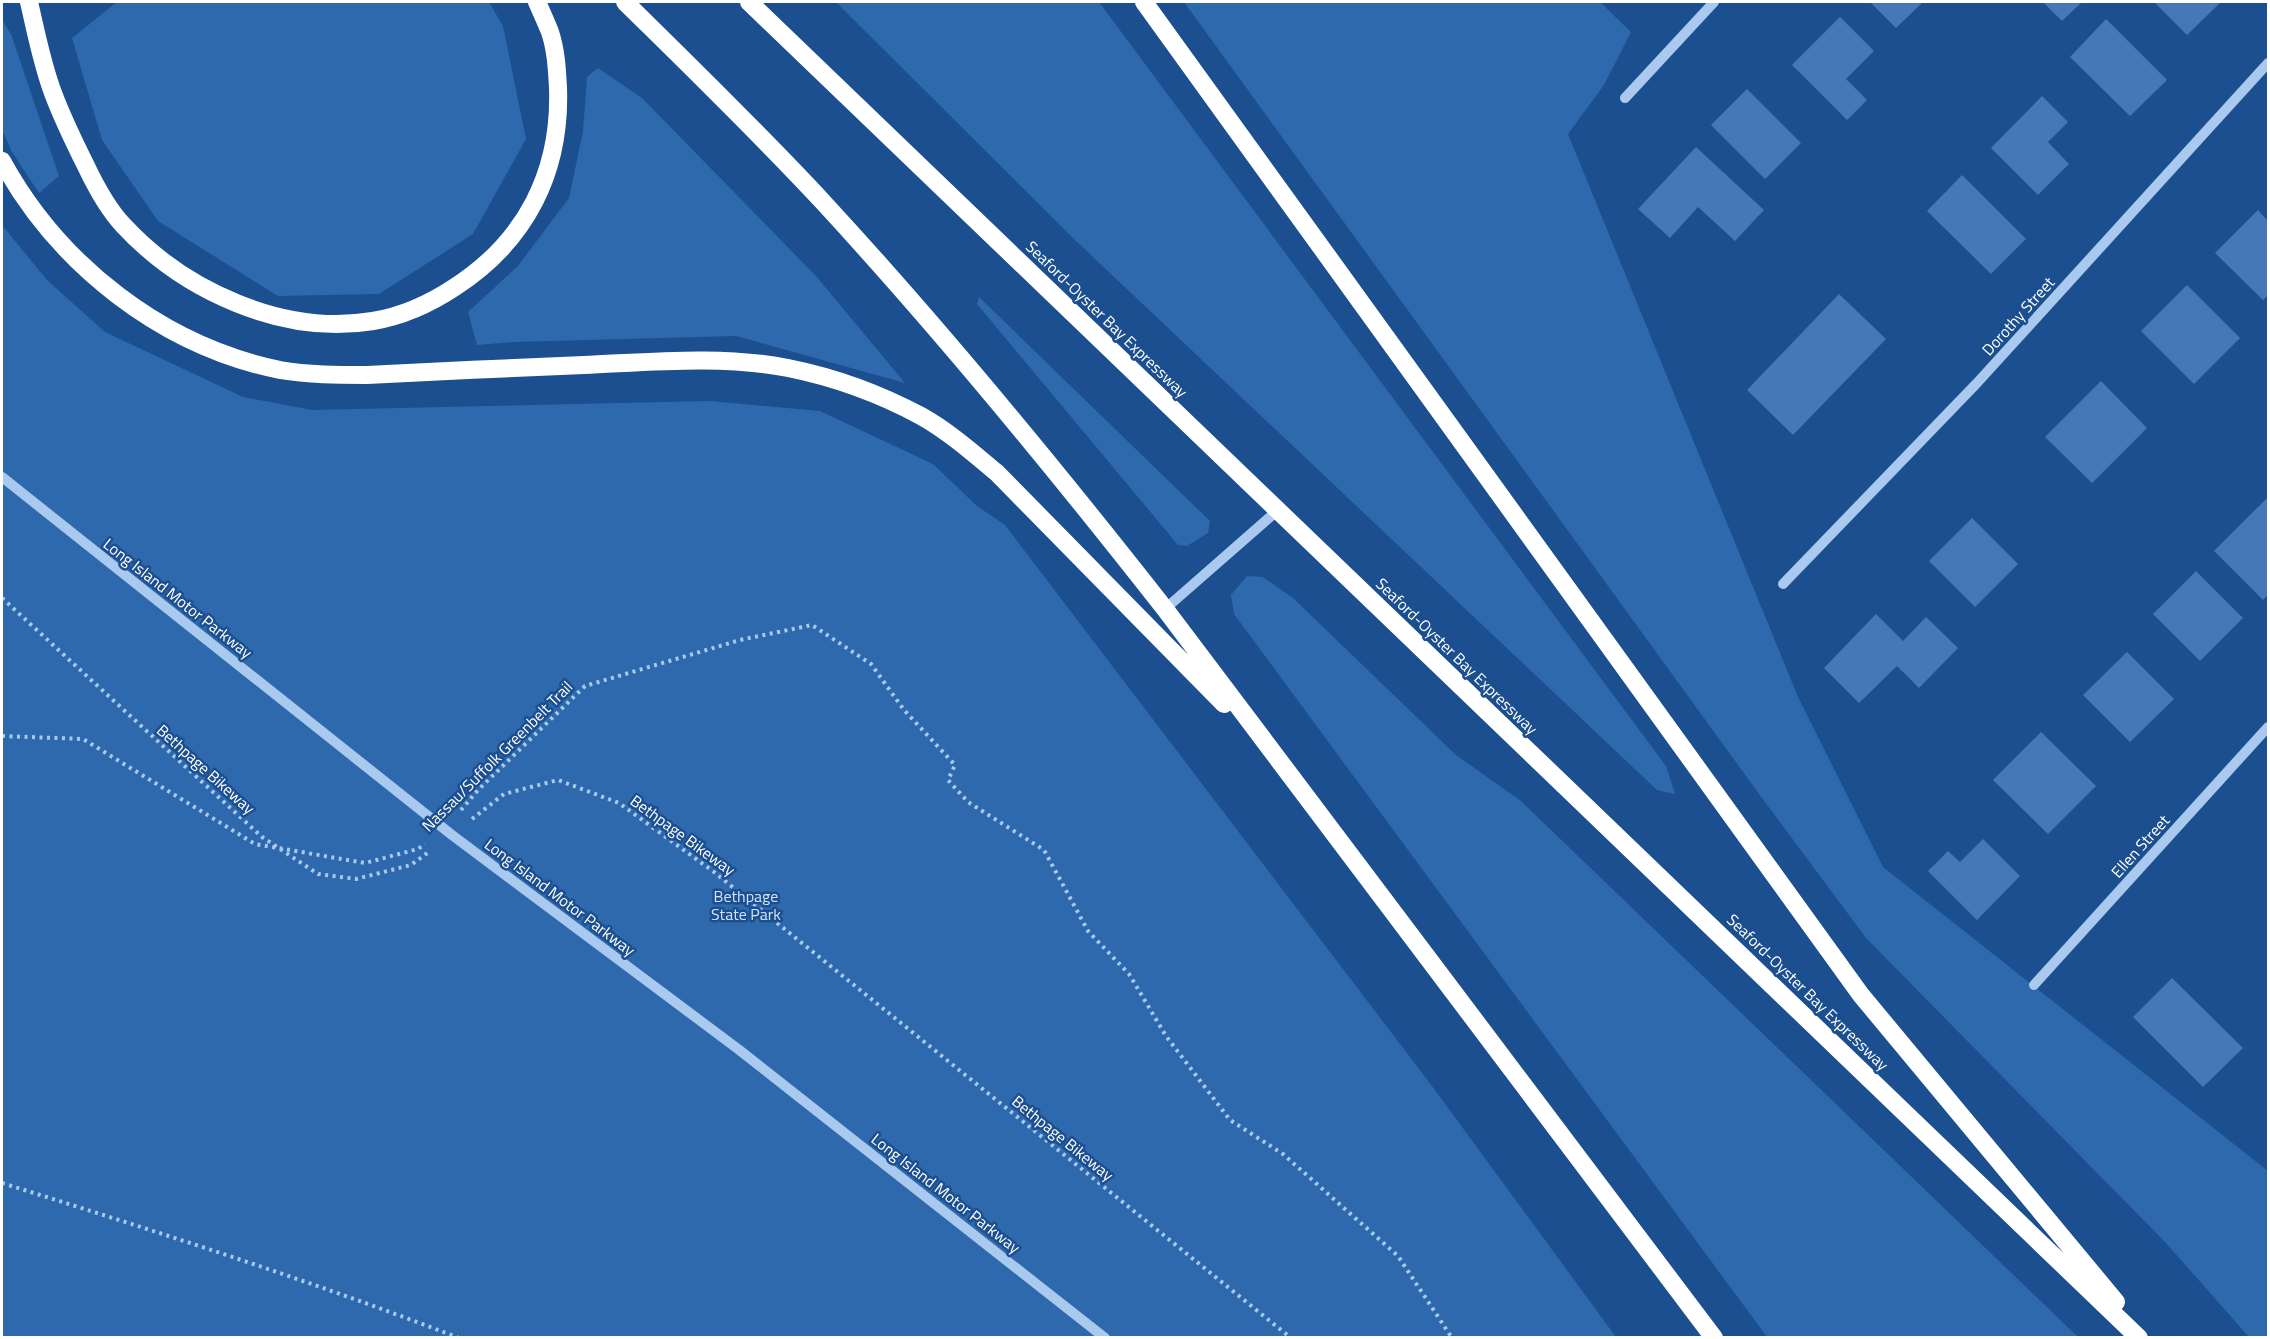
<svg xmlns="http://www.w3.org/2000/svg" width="2270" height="1339" viewBox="0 0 2270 1339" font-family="'Titillium Web',sans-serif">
<rect width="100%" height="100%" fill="#1b4f8f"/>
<path fill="#2e69ad" d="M117,2H489L503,26L526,139L473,234L379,294L278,296L158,221L102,140L72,38Z
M836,2H1099L1666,766L1675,794L1657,790L1075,240Z
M1184,2H1600L1631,32L1604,85L1568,134L1798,697L1883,867L2268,1171V1337H2249L2166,1243L1866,938L1762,798Z
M2,20L11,34L59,176L39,193L12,152L2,130Z
M598,68L642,98L816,276L905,383L736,336L513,342L477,345L468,312L518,266L569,198L583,131L587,77Z
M2,225L47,280L105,332L243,397L312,410L710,401L820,411L933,464L977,506L1005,525L1429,1082L1616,1337L2,1338Z
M979,297L1210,521L1208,533L1187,546L1178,545L977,304Z
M1247,576L1263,577L1293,598L1456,755L1521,801L2078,1337H1767L1234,614L1231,595Z"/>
<path fill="#4478b7" d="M1870,2H1923L1896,28Z
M2043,2H2082L2062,21Z
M2154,2H2221L2187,35Z
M1840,17L1874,51L1846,79L1867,100L1847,120L1792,65Z
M2106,19L2167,80L2130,116L2070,57Z
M1747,89L1801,143L1765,179L1711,125Z
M2042,96L2068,122L2048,142L2069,164L2038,195L1991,148Z
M1696,147L1764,210L1735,241L1698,207L1670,238L1638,209Z
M1962,175L2026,239L1991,274L1927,211Z
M2258,210L2268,221V295L2263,300L2215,253Z
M2187,285L2240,338L2194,384L2141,331Z
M1839,294L1886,339L1793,435L1747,390Z
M2101,381L2147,428L2092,483L2045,437Z
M2268,497V595L2263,600L2214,551Z
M1972,518L2018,564L1975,607L1929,561Z
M2196,571L2243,618L2200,661L2153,614Z
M1876,614L1903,641L1926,617L1958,648L1919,688L1897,666L1859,703L1824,668Z
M2127,652L2174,699L2130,742L2083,695Z
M2041,732L2096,786L2048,834L1993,780Z
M1983,839L2020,876L1977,920L1928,871L1948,851L1960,862Z
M2172,978L2243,1048L2203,1087L2133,1017Z"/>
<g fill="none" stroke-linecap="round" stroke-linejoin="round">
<path stroke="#a9c9ee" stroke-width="4" stroke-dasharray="3 4.5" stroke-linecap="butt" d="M2,598L262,837L318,874L356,879L411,865L430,851
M2,736L83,739L255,844L365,863L418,849L425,844
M461,810L478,790L585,686L740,640L812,625L871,664L904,710L955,765L948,780L968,802L1044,850L1088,931L1129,974L1166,1036L1230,1120L1283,1154L1398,1256L1452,1338
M472,819L504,794L558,780L619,803L714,872L1291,1338
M2,1183C155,1231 309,1280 459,1338"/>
<path stroke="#a9c9ee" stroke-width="10" d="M1625,98L1714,2
M2,477L452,835L738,1049L1105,1338
M1783,584L1977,383L2268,63
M1165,609L1278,510
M2034,985L2268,727"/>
<path stroke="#fff" stroke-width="18" d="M29,2C36,32 42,64 53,93C62,117 74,142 86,166C96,187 107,208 123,225C184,291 283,336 373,321C403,316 431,303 455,287C526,241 561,172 558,88C557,69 556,50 550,32C546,22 541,11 537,2
M625,2C692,68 759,133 823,202C943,332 1056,470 1165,609L1714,1338
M749,2L2139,1338
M1144,2L1861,995L2116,1302
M2,161C59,265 162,346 280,370C309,375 338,375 367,375C439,371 512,368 584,365C652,362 722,355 788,368C833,377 880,394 921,416C948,431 973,453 997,473L1224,704"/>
</g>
<g text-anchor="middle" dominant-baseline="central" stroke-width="5" stroke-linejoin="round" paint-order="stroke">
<g font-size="16" fill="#fff" stroke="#1b4f8f">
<text transform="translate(2018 316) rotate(-48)">Dorothy Street</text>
<text transform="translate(1107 319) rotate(44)">Seaford-Oyster Bay Expressway</text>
<text transform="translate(178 598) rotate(38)">Long Island Motor Parkway</text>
<text transform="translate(1457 656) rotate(44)">Seaford-Oyster Bay Expressway</text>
<text transform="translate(497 756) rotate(-45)">Nassau/Suffolk Greenbelt Trail</text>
<text transform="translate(206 769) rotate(42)">Bethpage Bikeway</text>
<text transform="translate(683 835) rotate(36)">Bethpage Bikeway</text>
<text transform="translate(2140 846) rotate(-48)">Ellen Street</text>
<text transform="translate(560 897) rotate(37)">Long Island Motor Parkway</text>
<text transform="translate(1808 992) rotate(44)">Seaford-Oyster Bay Expressway</text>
<text transform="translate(1063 1138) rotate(39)">Bethpage Bikeway</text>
<text transform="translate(946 1193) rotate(38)">Long Island Motor Parkway</text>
</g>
<g font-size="16" fill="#cfe3fa" stroke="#1b4f8f">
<text x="746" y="896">Bethpage<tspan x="746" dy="18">State Park</tspan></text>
</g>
</g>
<rect width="2270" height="1339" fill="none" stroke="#ffffff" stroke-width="6"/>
</svg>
